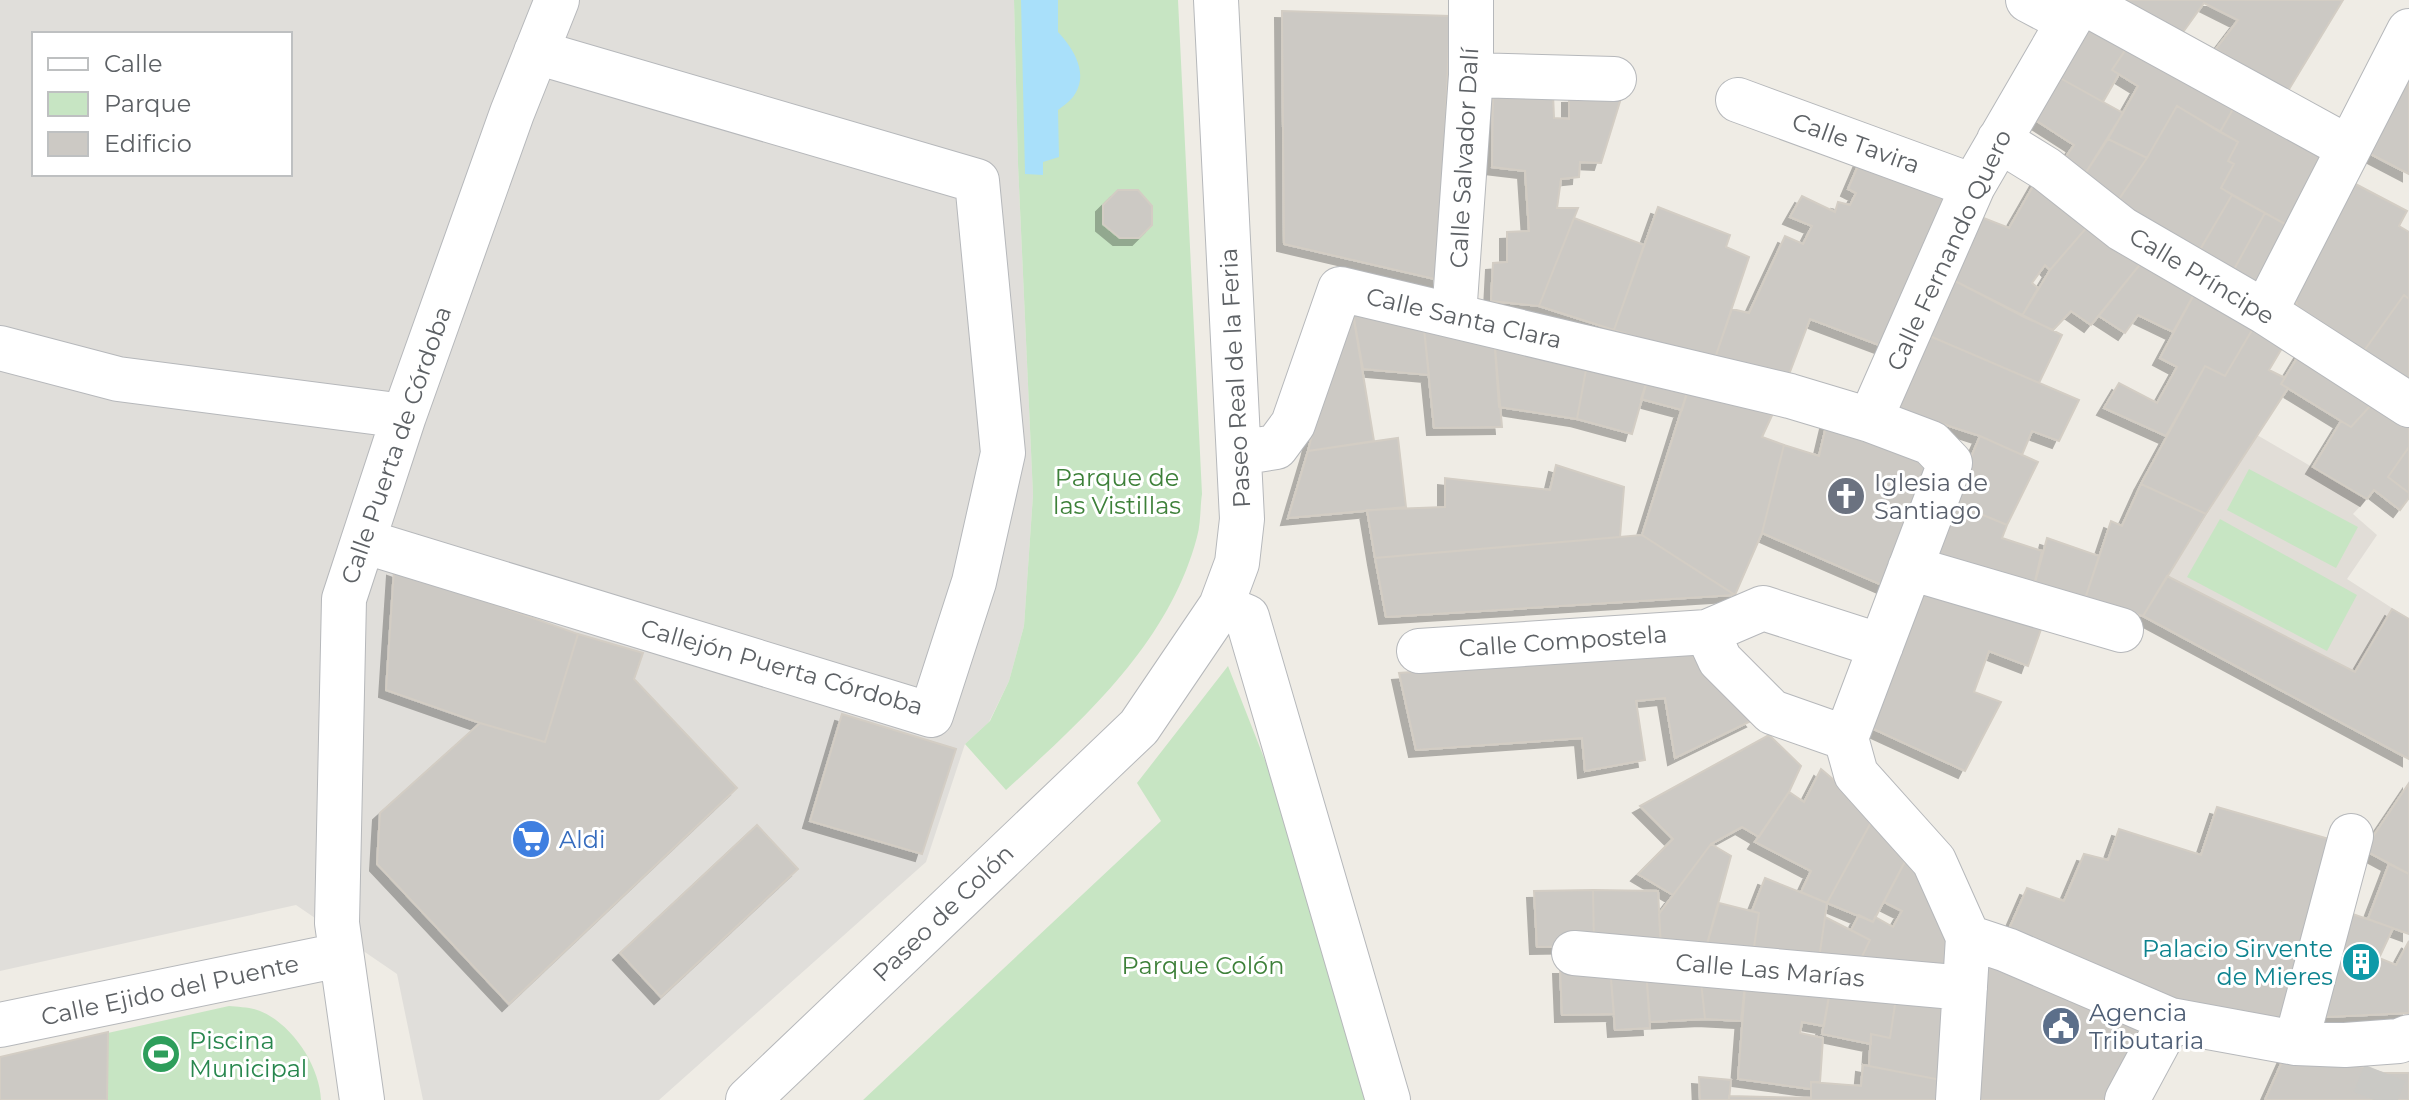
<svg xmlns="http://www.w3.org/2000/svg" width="2409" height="1100" viewBox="0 0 2409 1100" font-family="Montserrat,sans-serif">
<defs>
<filter id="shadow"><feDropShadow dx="-7" dy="7" stdDeviation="0" flood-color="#0004"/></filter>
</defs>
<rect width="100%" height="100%" fill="#efece5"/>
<path fill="#e0deda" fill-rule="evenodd" d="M0,0H1014L1018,164L1033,495L1024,626L1009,681L989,722L965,744L926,862L659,1100H423L397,974L296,905L0,971ZM34,34H290V174H34Z"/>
<path fill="#e1ddd7" d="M2257,435L2367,499L2353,514L2377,535L2347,579L2409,619V759L2143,616Z"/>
<path fill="#c7e5c3" d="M1014,0H1178L1202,494C1200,507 1201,523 1197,537C1169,643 1084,719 1006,790L965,744L990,721L1009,681L1024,626L1033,495L1018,164Z
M2249,469L2358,527L2336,568L2227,510Z
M2220,519L2357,595L2327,651L2187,577Z
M1228,666L1398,1100H863L1161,821L1137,783Z
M229,1006C238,1007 251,1007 260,1011C292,1024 320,1066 321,1100H0V1057Z"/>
<path fill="#a9e0fa" d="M1021,0H1058V32C1074,49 1090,75 1073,97C1069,102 1063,106 1058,110L1059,157L1043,162V175L1025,174Z"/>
<path fill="#ccc9c4" stroke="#d3cdc4" stroke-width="2" filter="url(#shadow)" d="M2119,0H2343L2288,91L2216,49L2238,20L2204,3L2181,35Z
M1282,11L1450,16L1439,280L1284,244Z
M2090,13L2134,37L2112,70L2119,74L2103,102L2051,73Z
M2134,37L2241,95L2220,132L2177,106L2147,158L2108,139L2138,86L2112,70Z
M2409,64V174L2361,149Z
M2051,73L2123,113L2083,177L2063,161L2074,145L2026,114Z
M1493,89L1553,94L1554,118L1569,119V96L1622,95L1601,163L1580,162L1579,177L1561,179L1557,208H1578L1539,306L1491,301L1493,263L1507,262V232L1529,231L1525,171L1492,167Z
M2241,95L2339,151L2294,229L2221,188L2234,164L2228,161L2238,142L2220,132Z
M2177,106L2238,142L2228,161L2234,164L2221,188L2232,195L2198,253L2117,202L2147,158Z
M2108,139L2147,158L2117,202L2083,177Z
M1866,147L1960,192L1887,348L1810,319L1785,385L1714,361L1732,309L1749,313L1785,236L1803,244L1812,226L1790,217L1802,196L1835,212L1838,202L1850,205L1856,193L1848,189Z
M2040,174L2094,219L2050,270L2045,265L2032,283L2038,288L2022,316L1949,278L1971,213L2009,228Z
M2346,179L2407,211L2399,226L2409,232V299L2404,295L2361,355L2299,310L2289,282Z
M1118,190H1138L1152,206V225L1139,238H1120L1103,224V205Z
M2232,195L2265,213L2232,273L2198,253Z
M1658,207L1730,235L1726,247L1749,257L1714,361L1614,330Z
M2265,213L2294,229L2261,291L2232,273Z
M1574,218L1644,245L1614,330L1539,306Z
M2094,219L2146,257L2091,325L2071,311L2053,330L2022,316L2050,270Z
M2146,257L2198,287L2173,332L2138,315L2125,333L2099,316Z
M1949,278L2062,335L2039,383L1925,334Z
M2198,287L2258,320L2225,376L2205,366L2166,436L2104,408L2119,383L2157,403L2177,367L2160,358Z
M2404,295L2409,299V387L2361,355Z
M1352,308L1423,319L1429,375L1363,369Z
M1352,308L1374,441L1308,451L1342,313Z
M1423,319L1494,335L1502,427L1434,428Z
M2258,320L2288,338L2269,370L2285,378L2281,384L2288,388L2206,514L2141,484L2205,366L2225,376Z
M1925,334L2079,400L2059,441L2032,431L2022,455L1980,436L1881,404Z
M1494,335L1588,359L1577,419L1499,407Z
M2305,345L2381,394L2351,427L2281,384Z
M1588,359L1649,374L1632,434L1577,419Z
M1649,374L1690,383L1682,410L1641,399Z
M1690,383L1776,407L1762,437L1784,445L1762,533L1735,595L1642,535Z
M2381,394L2409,415V447L2388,477L2409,493V498L2400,510L2374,490L2367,499L2313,467L2341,421L2351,427Z
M1827,422L1932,459L1891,589L1762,533L1784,445L1819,456Z
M1980,436L2038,462L2007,525L1952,502Z
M1398,438L1406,507L1288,518L1308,451Z
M2409,447V493L2388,477Z
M1556,465L1624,487L1620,537L1375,558L1367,510L1445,507V478L1550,490Z
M2141,484L2206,514L2143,616L2085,599L2111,521L2122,526Z
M1952,502L2007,525L2002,538L2042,551L2032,594L1930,554Z
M1642,535L1735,595L1386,617L1375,558Z
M2047,538L2099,556L2085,599L2032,594Z
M394,569L578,634L545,742L480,723L386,690Z
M2167,576L2355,672L2392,609L2409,619V759L2143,616Z
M1919,577L2045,618L2028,666L1989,651L1974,692L2001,702L1965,771L1867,726Z
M578,634L643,653L634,679L737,788L509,1004L377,864L380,813L480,723L545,742Z
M1690,653L1753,720L1675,758L1665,698L1636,701L1645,760L1585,771L1582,738L1416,750L1399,673Z
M842,714L956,749L922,854L810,821Z
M1769,735L1801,766L1789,792L1759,837L1742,827L1711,844L1673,895L1638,874L1673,839L1640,806Z
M1821,769L1875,815L1827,903L1801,892L1811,871L1755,842L1789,792L1804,802Z
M2409,783V874L2364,850Z
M2217,807L2336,841L2287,1032L2110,986L2006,936L2027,888L2064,901L2084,854L2108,860L2119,829L2201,855Z
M2217,807L2336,841L2287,1032L2110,986L2006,936L2027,888L2064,901L2084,854L2108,860L2119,829L2201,855Z
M1875,815L1911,850L1873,922L1827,903Z
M757,825L798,869L661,997L620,953Z
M1711,844L1731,856L1704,955L1661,948L1659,914Z
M1911,850L1951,919L1953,975L1855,971L1870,940L1851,930L1859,915L1873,922L1875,917L1893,927L1902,911L1884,902Z
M2389,864L2409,874V934L2368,919Z
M1765,878L1827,903L1818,966L1752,961L1759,913L1752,911Z
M1593,890L1594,946L1537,947L1534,891Z
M1593,890L1658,891L1661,948L1594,946Z
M1719,903L1759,913L1752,961L1704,955Z
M2344,911L2393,928L2379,958L2396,965L2409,941V1013L2326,1017Z
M1825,917L1870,940L1855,971L1818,966Z
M1974,953L2156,1029L2119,1100H1968Z
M1560,967H1610L1614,1014L1562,1015Z
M1610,967L1646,969L1650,1028L1615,1030Z
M1646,969L1700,972L1705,1019L1650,1022Z
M1700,972L1746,975L1741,1021L1705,1019Z
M1746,975L1831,985L1824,1026L1802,1022L1800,1033L1823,1038L1820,1082H1811V1089L1738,1079Z
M1831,985L1897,991L1890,1038L1871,1034V1044L1822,1034Z
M1897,991L1945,996L1941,1080L1869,1066L1871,1034L1890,1038Z
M108,1032L107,1100H0V1057Z
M2289,1046L2383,1073L2372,1100H2265Z
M1863,1065L1941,1080L1939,1100H1811V1082L1861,1086Z
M2383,1073H2409V1100H2372Z
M1699,1077L1731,1080L1729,1100H1700Z
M1729,1096L1811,1098V1100H1729Z"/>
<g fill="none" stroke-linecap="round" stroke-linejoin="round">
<path stroke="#cac9c5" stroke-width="44" stroke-dasharray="44 22" stroke-linecap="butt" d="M2374,1100L2385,1073"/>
<defs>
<path id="minor" d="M2028,0L2068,21
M2081,1L2349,148
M1471,75L1614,79
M1738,100L1973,186
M1999,140L2046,169L2122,229L2265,312L2409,405
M2265,312L2409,31
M1454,316L1471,75V0
M0,348L118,379L404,416
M1870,420L1973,186L2081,0
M1239,453L1276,447L1293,424L1340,289L1790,396L1870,420L1931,443L1950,463L1846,738L1856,774L1934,861L1968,937L1958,1100
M363,541L931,715L974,582L1003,453L977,181L536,52
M1910,568L2121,630
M1221,606L1247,617L1388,1100
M1419,651L1707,632
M1846,738L1772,712L1720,660L1707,632L1763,608L1881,646
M1968,937L2007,950L2170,1020L2296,1043L2345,1045L2399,1041L2409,1037
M1574,953L1965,988
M0,1025L340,955
M2296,1043L2351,836
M362,1100L337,923L344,599L404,416L512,113L557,0
M748,1100L1139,727L1221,606L1237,563L1242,519L1216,0
M2127,1100L2170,1020"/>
</defs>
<use href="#minor" stroke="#b6b8bb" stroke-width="46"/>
<use href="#minor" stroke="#fff" stroke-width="44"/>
</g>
<defs>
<symbol id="church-disc" viewBox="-11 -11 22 22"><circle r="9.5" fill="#6b7280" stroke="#fff"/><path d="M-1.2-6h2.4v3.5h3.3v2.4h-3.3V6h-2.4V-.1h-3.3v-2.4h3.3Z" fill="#fff"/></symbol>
<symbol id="supermarket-disc" viewBox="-11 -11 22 22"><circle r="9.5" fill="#3f7fe0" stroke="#fff"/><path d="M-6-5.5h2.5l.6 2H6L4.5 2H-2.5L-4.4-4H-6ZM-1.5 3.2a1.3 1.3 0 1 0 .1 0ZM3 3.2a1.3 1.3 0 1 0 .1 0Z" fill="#fff"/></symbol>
<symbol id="building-disc" viewBox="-11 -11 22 22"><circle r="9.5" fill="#0f9aa8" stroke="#fff"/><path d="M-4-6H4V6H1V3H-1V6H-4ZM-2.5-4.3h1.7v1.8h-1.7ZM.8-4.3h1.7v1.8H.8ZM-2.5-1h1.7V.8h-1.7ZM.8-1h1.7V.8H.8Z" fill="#fff"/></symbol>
<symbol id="civic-disc" viewBox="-11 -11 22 22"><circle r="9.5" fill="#5c6f8a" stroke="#fff"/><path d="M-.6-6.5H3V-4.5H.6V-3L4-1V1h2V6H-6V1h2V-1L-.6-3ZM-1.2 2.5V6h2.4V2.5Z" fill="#fff"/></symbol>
<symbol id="stadium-disc" viewBox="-11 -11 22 22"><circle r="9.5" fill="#2e9e5b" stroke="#fff"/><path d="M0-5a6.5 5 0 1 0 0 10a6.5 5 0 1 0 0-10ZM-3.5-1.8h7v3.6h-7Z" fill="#fff"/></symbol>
</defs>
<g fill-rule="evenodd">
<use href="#church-disc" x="1824" y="474" width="44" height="44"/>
<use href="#supermarket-disc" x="509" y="817" width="44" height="44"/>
<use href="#building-disc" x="2339" y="940" width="44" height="44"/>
<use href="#civic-disc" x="2039" y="1004" width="44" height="44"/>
<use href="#stadium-disc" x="139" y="1032" width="44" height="44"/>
</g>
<g text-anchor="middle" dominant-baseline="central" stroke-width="6" stroke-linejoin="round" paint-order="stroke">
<g font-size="24" fill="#5d6165" stroke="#fff">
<text transform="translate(1856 143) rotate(20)">Calle Tavira</text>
<text transform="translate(1464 158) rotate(-87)">Calle Salvador Dalí</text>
<text transform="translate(1949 250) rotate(-65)">Calle Fernando Quero</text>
<text transform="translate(2202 276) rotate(31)">Calle Príncipe</text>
<text transform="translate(1464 318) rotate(13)">Calle Santa Clara</text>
<text transform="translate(1235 378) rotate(-93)">Paseo Real de la Feria</text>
<text transform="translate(396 445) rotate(-71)">Calle Puerta de Córdoba</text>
<text transform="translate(1563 641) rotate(-4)">Calle Compostela</text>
<text transform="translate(782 667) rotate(16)">Callejón Puerta Córdoba</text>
<text transform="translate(943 913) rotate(-44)">Paseo de Colón</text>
<text transform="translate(1770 970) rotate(5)">Calle Las Marías</text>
<text transform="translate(170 990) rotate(-12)">Calle Ejido del Puente</text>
</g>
<g font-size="24" fill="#3d8039" stroke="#fff">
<text x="1117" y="477">Parque de<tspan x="1117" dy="28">las Vistillas</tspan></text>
<text x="1203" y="965">Parque Colón</text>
</g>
<g font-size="24" fill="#5b616d" stroke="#fff" text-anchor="start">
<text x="1874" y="482">Iglesia de<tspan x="1874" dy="28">Santiago</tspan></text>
</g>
<g font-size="24" fill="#366cbe" stroke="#fff" text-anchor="start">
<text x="559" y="839">Aldi</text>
</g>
<g font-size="24" fill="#0d838f" stroke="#fff" text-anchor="end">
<text x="2333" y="948">Palacio Sirvente<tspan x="2333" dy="28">de Mieres</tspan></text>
</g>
<g font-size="24" fill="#4e5e75" stroke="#fff" text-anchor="start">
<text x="2089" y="1012">Agencia<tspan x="2089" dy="28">Tributaria</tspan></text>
</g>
<g font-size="24" fill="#27864d" stroke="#fff" text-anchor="start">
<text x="189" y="1040">Piscina<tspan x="189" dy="28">Municipal</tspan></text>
</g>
</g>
<rect x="32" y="32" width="260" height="144" fill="#ffffff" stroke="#bec0c1" stroke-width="2"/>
<rect x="48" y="58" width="40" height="12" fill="#ffffff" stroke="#bec0c1" stroke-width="2"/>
<text x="104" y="72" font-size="24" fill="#5d6165">Calle</text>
<rect x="48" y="92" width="40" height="24" fill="#c7e5c3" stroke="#bec0c1" stroke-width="2"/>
<text x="104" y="112" font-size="24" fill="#5d6165">Parque</text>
<rect x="48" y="132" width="40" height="24" fill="#ccc9c4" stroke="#bec0c1" stroke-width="2"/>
<text x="104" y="152" font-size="24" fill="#5d6165">Edificio</text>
</svg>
